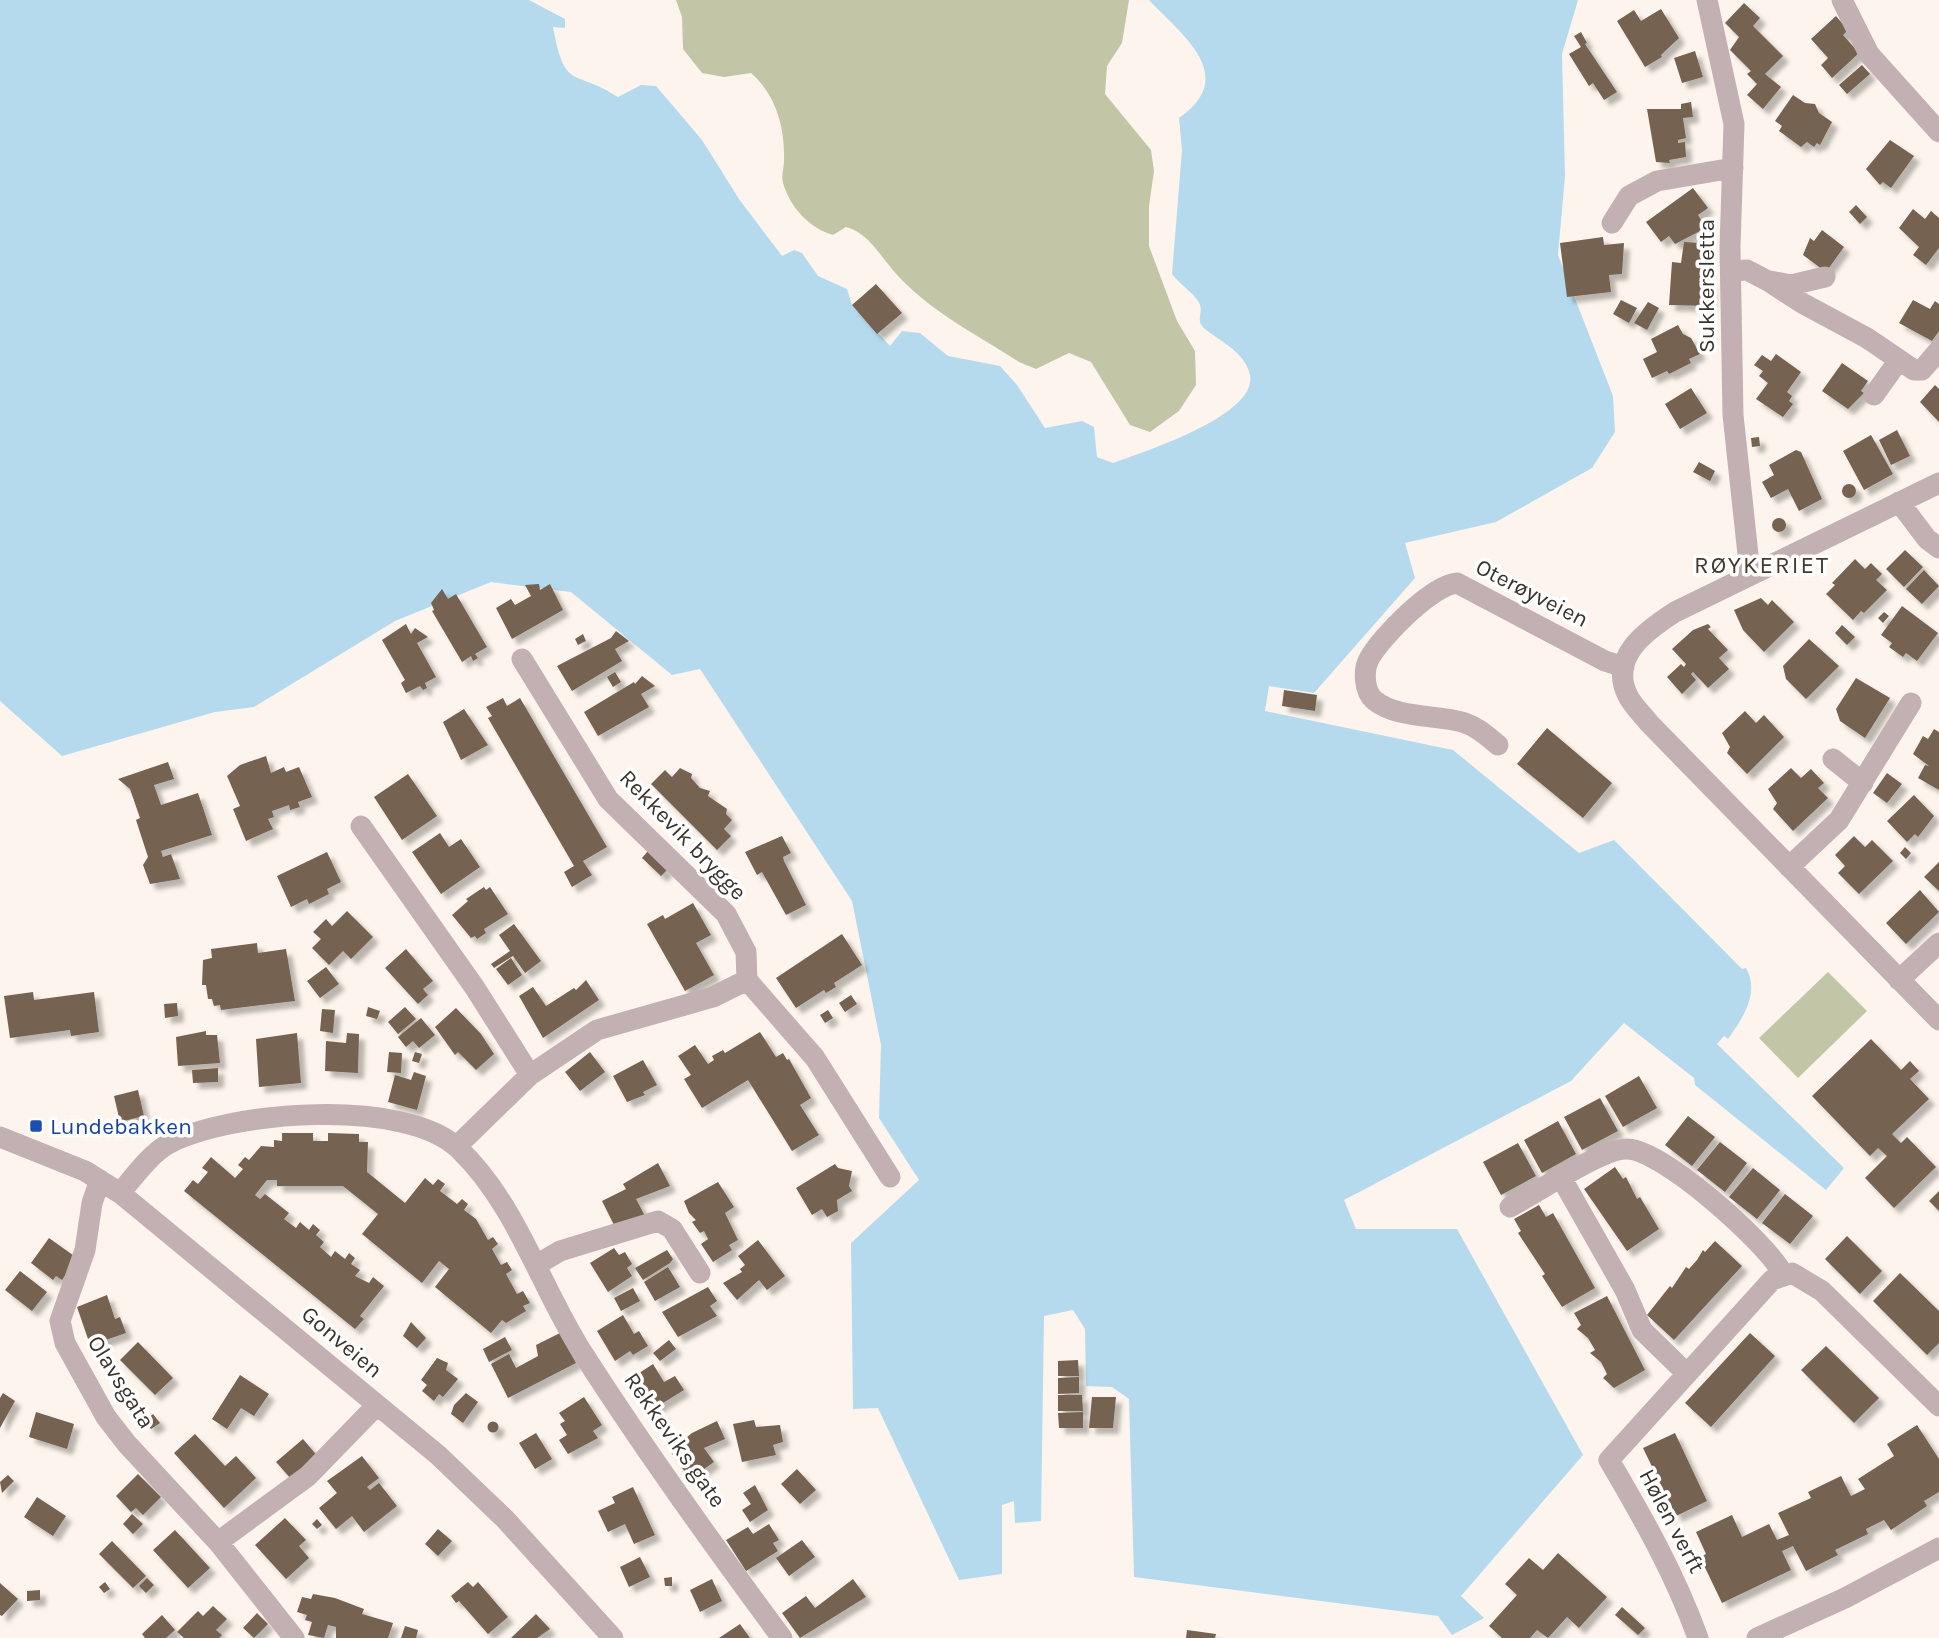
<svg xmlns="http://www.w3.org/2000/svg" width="1939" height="1638" viewBox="0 0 1939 1638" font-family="Karla,sans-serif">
<defs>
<filter id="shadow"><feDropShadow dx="6" dy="6" stdDeviation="2" flood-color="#0004"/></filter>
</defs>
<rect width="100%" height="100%" fill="#fdf5ed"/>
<path fill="#c3c5a7" d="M676,0H1129L1122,43L1107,66L1105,94L1151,150L1154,171L1149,206V246L1177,321L1195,351L1196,385L1179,411L1150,432L1130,425L1091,362L1069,353L1036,369L1019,362C979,336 933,313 900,278C882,260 870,233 846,227L833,235C809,228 790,207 783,183C781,176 784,168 784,161C785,127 776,95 751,73L724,77L702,73L683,49L682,17Z
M1828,972L1867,1011L1798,1078L1759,1038Z"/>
<path fill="#b5d9ed" d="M0,0H529L565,19V28L553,27C565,92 573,68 618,97L641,85L656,86L702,140L739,199L782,256L794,250L802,253L818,276L847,289L852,305L890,346L902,331L920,333L948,356L1000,366L1017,385L1045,428L1082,421L1094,427L1097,457L1113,463C1144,452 1258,415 1250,375C1245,352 1221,342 1205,329C1195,321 1203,315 1200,305C1198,296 1179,284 1172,274L1182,150L1179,118C1240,76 1181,34 1149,0H1578L1562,54L1565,176L1558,255L1613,396L1615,432L1592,468L1496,522L1405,543L1415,578L1314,693L1269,686L1265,711L1453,750L1579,853L1614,840L1742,969L1746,968C1760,993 1743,1018 1728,1039L1724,1036L1717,1044L1844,1168L1826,1190L1695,1085L1694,1078L1624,1023L1571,1081L1344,1200L1356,1229H1457L1583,1455L1461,1596L1484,1618L1452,1635L1438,1616L1134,1577L1129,1399L1112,1387L1086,1386L1085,1329L1073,1310L1044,1316L1041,1521L1015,1523L1014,1501L1002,1505V1574L959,1580L878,1408L853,1409L851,1243L919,1180L879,1118L881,1045L852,901L700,669L672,675L571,592L491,582L395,621L254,707L215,712L62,756L0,701Z"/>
<path fill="#746251" filter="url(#shadow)" d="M1744,3L1760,18L1753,26L1783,56L1765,74L1781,87L1763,109L1747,95L1757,84L1747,74L1751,71L1730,50L1739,37L1725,23Z
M1661,9L1679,38L1661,55L1662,57L1645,67L1617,21L1634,10L1641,21Z
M1836,16L1848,30L1843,35L1859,53L1832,78L1821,65L1828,58L1811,39Z
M1581,32L1587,43L1585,44L1617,92L1604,100L1593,83L1589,86L1569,54L1581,47L1574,36Z
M1695,51L1703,77L1682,83L1674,58Z
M1862,65L1870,74L1847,94L1839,85Z
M1793,95L1805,103L1815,104L1819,113L1832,122L1820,145L1817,143L1814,147L1807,142L1801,147L1779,131L1782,126L1775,121Z
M1691,102L1693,117L1683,118L1686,138L1678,140V143L1685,142L1686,157L1669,160L1670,163L1656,162L1647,109H1681V104Z
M1890,140L1914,156L1891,188L1883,182L1880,185L1866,169Z
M1693,188L1708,208L1698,215L1706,228L1675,244L1669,236L1661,242L1646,222Z
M1856,205L1867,217L1860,224L1849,212Z
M1913,209L1925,219L1931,211L1939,218V248L1926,265L1913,255L1919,247L1899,228Z
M1822,230L1844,247L1826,272L1803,255L1810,238L1814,241Z
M1603,237L1604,245L1624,243L1622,274L1609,275L1611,292L1567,297L1560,243Z
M1684,242L1702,243L1701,283H1711L1710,306L1669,305L1672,262L1681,263Z
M876,284L902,313L877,334L852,305Z
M1621,300L1637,308L1629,323L1613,314Z
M1913,300L1930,309L1935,301L1939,304V331L1932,341L1899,323Z
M1648,302L1659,308L1647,330L1634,323Z
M1678,325L1683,334L1691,338L1700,354L1689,359L1691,363L1669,374L1667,371L1652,378L1643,359L1657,352L1651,339Z
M1776,354L1801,372L1787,392L1792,396L1789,401L1793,404L1783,417L1756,399L1768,383L1759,376L1763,371L1754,365L1762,355L1771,361Z
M1842,363L1868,381L1861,391L1864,393L1848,409L1822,391Z
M1935,385L1939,389V422L1920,402Z
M1691,388L1707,413L1680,429L1665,404Z
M1897,430L1910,456L1891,465L1879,440Z
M1871,435L1893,474L1864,490L1843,451Z
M1759,437L1760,446L1752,447L1751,438Z
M1796,450L1801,452L1822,499L1799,511L1788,489L1771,498L1762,482L1774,475L1769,465Z
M1699,462L1715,471L1710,481L1693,472Z
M1842 491a7 7 0 1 1 14 0a7 7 0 1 1-14 0Z
M1772 525a7 7 0 1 1 14 0a7 7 0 1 1-14 0Z
M1905,550L1923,567L1904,587L1886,569Z
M1855,559L1865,569L1871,563L1882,574L1876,580L1887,590L1864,613L1861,611L1853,620L1826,594L1835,585L1832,583Z
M1924,570L1939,586L1922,604L1906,589Z
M539,584L540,590L550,584L563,610L512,639L496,608L511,599L515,605L531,596L525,585Z
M442,589L448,599L456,594L487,647L475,654L478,658L473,661L471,656L462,662L432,611L434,610L431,603Z
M1761,598L1768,605L1772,600L1794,622L1764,652L1743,630L1734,610Z
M1902,606L1938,633L1917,661L1906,653L1903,657L1889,647L1892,643L1881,635Z
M1884,612L1889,616L1883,623L1878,618Z
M406,624L411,634L415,628L428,637L417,643L436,677L425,683L427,688L423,690L420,686L406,693L401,683L405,680L382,640Z
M1708,624L1711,627L1708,629L1728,650L1719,658L1729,669L1708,688L1693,672L1691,674L1696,680L1682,694L1667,677L1681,664L1684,667L1686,664L1672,649L1693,630Z
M1842,625L1855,637L1847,645L1835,633Z
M616,631L629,641L615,649L622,661L572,691L557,666L611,638Z
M583,634L586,641L578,645L575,639Z
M1809,639L1839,666L1806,699L1786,679L1783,666Z
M615,672L621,682L613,687L607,677Z
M642,676L655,686L641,694L649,707L598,736L584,712L634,682L635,684Z
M1856,678L1890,698L1865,738L1840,721L1836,709Z
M1284,690L1317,695L1315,711L1282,706Z
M503,698L507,706L520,698L607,847L583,861L592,875L572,887L564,872L574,866L488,718L492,716L486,707Z
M464,709L488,745L461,760L443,722Z
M1745,711L1756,723L1764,715L1784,737L1747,774L1727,753L1730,747L1722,733Z
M1547,728L1612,783L1583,818L1517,764Z
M1934,729L1939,732V790L1918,778L1925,765L1929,766L1913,754L1923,736L1928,739Z
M266,756L271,773L284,767L286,772L299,767L312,797L298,802L300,807L290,810L289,805L272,811L274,817L268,819L273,829L246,841L233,809L240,806L227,776L240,765Z
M168,762L174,779L154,785L161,805L198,793L212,835L161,851L163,857L171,854L180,879L150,884L143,865L148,857L136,820L140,818L130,789L118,779Z
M680,768L692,774L691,778L700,788L710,791L708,796L727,809L726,814L732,820L724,829L731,836L717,850L651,784L665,770L672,777Z
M1791,768L1801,778L1811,769L1824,783L1818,788L1828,798L1793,831L1773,809L1777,803L1768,789Z
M1887,773L1902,784L1887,803L1873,793Z
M408,774L437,816L402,840L374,797Z
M1914,795L1934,816L1918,837L1915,834L1907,842L1887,821Z
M440,833L449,847L461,839L480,867L441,894L412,852Z
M782,836L791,853L783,857L784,861L806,905L786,915L762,872L757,875L745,852Z
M1854,836L1865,847L1872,840L1893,861L1859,894L1838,873L1845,866L1835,855Z
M1905,847L1911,853L1906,859L1900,853Z
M648,851L667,870L661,876L642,858Z
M327,852L341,882L327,889L329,894L309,904L307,899L291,907L277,876Z
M1939,862V891L1924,877Z
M728,873L732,880L727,883L722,876Z
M484,887L486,890L490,887L508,914L484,929L486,933L477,939L475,936L471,938L452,915L468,901L466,899Z
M1920,890L1939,912L1906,944L1886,923Z
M693,903L711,935L696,943L714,975L685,991L647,924L663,915L665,919Z
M347,911L373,937L351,959L343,951L329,965L312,948L321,939L313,932L326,919L332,926Z
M514,924L541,961L525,973L513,956L494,968L491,964L510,951L499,935Z
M842,934L862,965L834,983L836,987L826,993L824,990L796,1008L776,978Z
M257,943L258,953L286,949L295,1001L221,1010L220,1005L214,1006L212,999H208L206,985H202L203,960L212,958L211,949Z
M406,949L433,981L423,989L428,995L418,1004L385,968Z
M511,958L522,975L508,985L496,969Z
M326,967L339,984L320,998L307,981Z
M586,980L599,1000L543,1038L519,996L533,987L546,1006L574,988L576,990Z
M33,992L34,1000L94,992L99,1032L71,1036L70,1030L10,1038L4,996Z
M851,995L857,1004L845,1012L839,1003Z
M177,1003L178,1016L165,1018L164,1004Z
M368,1007L380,1011L377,1019L366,1016Z
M405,1007L416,1019L398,1034L388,1022Z
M456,1008L481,1034L494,1054L476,1070L458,1052L455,1055L435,1027Z
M322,1009L335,1010L333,1033L320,1031Z
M828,1010L833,1018L825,1023L820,1015Z
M421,1018L435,1035L419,1048L413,1041L406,1047L398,1037Z
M206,1031V1035H217L220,1063L178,1066L176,1037Z
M760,1032L776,1057L783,1053L787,1060L789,1059L811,1098L800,1105L819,1135L792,1151L748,1080L702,1108L684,1079L691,1075L678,1056L695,1045L708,1064L714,1060L712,1056L723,1050L725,1053Z
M297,1033L301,1083L259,1087L256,1039Z
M347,1033L359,1034L358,1073L325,1071L326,1041L346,1043Z
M1871,1039L1901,1070L1910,1061L1919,1071L1910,1079L1929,1099L1892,1134L1901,1143L1907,1137L1936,1167L1894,1208L1865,1178L1887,1156L1878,1148L1870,1156L1812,1096Z
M389,1052L402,1053L401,1073L387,1072Z
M415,1052L422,1054L419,1063L412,1061Z
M590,1052L605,1072L580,1091L565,1072Z
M643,1060L657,1085L643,1092L645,1095L627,1102L613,1076Z
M218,1068V1082L193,1083L192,1070Z
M414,1072L426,1076L417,1110L388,1102L395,1075L411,1080Z
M1639,1076L1657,1108L1623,1127L1605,1096Z
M138,1090L144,1116L120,1122L114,1096Z
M1600,1098L1618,1131L1582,1150L1564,1117Z
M1688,1116L1715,1137L1692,1166L1665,1145Z
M1558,1121L1576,1154L1542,1173L1524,1140Z
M282,1133H313V1141H328V1133L359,1134V1142H368L367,1172L405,1203L425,1178L433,1185L438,1179L445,1184L440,1191L457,1204L462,1199L468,1204L464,1210L476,1219L488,1240L493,1237L498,1244L492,1249L501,1265L507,1262L512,1270L506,1274L517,1294L523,1291L530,1303L523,1306L526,1311L506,1323L502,1320L491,1333L435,1287L449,1269L439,1261L422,1283L362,1234L378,1214L343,1186H277V1180H267L255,1195L260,1199L265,1194L289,1213L284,1219L296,1228L300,1222L309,1230L313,1224L320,1230L316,1235L324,1242L320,1247L331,1257L335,1251L345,1259L349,1253L355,1258L351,1264L360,1270L355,1276L369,1283L373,1277L384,1286L360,1316L364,1319L355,1329L184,1191L193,1180L198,1184L208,1172L202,1168L211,1157L235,1178L243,1169L238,1165L245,1157L249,1160L261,1146L274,1147V1140L282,1141Z
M1720,1142L1747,1163L1725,1192L1697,1170Z
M1518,1143L1536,1176L1501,1195L1483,1162Z
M658,1163L670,1186L636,1199L645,1216L617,1231L602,1201L626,1189L623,1184Z
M835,1164L838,1168L852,1171L849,1186L852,1191L837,1200L838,1211L827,1217L822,1209L812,1215L796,1188Z
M1615,1167L1623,1179L1626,1177L1637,1199L1640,1197L1659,1229L1627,1251L1584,1189Z
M1753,1168L1780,1190L1757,1219L1729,1197Z
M718,1182L734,1207L725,1213L738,1240L729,1245L732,1250L713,1262L701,1244L708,1239L704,1231L700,1233L692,1222L696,1220L689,1213L684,1201Z
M1939,1191V1211L1929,1201Z
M1785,1194L1813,1216L1790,1244L1762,1223Z
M1539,1205L1546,1217L1553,1213L1595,1288L1562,1307L1542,1276L1545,1274L1518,1233L1521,1231L1514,1219Z
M1847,1236L1882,1271L1860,1294L1825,1259Z
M49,1238L77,1258L62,1280L56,1276L53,1280L31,1263Z
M758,1240L785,1276L767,1290L759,1280L737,1300L723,1283L742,1272L740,1269L745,1265L738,1256Z
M1715,1241L1742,1266L1674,1340L1647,1315L1670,1286L1672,1288L1686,1267L1689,1269L1697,1260L1703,1250L1705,1252Z
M614,1248L619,1255L625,1252L632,1264L627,1268L632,1276L608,1292L590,1263Z
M667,1250L673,1259L670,1263L643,1280L635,1268Z
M668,1267L680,1287L655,1301L644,1282Z
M20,1271L47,1292L32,1311L5,1290Z
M1900,1273L1939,1311V1343L1927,1355L1873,1301Z
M708,1287L717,1301L710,1306L717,1316L678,1337L662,1312Z
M633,1288L640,1301L621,1311L614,1298Z
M107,1295L115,1319L120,1317L126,1333L97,1343L94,1336L88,1339L77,1307Z
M1607,1296L1645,1370L1614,1388L1603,1378L1607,1374L1601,1362L1590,1353L1595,1350L1588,1338L1577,1329L1581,1325L1574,1313Z
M623,1315L634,1334L639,1331L648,1346L633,1355L630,1351L615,1361L597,1331Z
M411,1322L426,1338L417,1348L403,1336Z
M560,1333L576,1363L508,1398L491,1364L509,1354L516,1368L538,1356L536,1345Z
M1750,1333L1775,1356L1711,1427L1685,1403Z
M505,1337L512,1350L489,1362L483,1349Z
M669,1340L676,1349L660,1361L653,1353Z
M138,1342L173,1378L155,1395L120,1360Z
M1826,1346L1879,1398L1854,1423L1801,1370Z
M437,1358L448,1363L446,1370L458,1379L443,1397L439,1394L434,1401L422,1391L427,1385L421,1380Z
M1078,1360L1079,1376H1058V1361Z
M653,1364L664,1382L675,1376L684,1390L650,1411L648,1407L641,1406L627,1381Z
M240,1375L269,1394L254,1416L241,1408L227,1429L212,1419Z
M1079,1377V1393L1058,1394V1378Z
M3,1393L15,1401L0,1428V1398Z
M466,1393L478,1402L463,1423L451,1414L454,1405Z
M1058,1395H1082L1083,1411H1058Z
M584,1397L602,1425L593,1431L598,1438L568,1454L559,1440L567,1435L560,1424L565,1421L559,1413Z
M1092,1397H1116L1113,1428H1089Z
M36,1412L74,1424L67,1449L29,1437Z
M1083,1412V1428H1059L1058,1413Z
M153,1414L160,1423L151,1429L145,1421Z
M754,1420L756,1427L780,1425L783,1442L773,1445L776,1455L742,1462L733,1424Z
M717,1421L725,1439L704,1448L714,1462L690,1479L670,1451L692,1433Z
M487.5 1427a5.5 5.5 0 1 1 11 0a5.5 5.5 0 1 1-11 0Z
M1917,1425L1939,1459V1492L1924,1501L1927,1506L1891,1530L1884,1520L1866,1529L1868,1534L1835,1550L1838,1555L1806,1571L1793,1546L1782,1551L1791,1570L1722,1603L1700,1557L1706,1554L1696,1532L1732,1515L1742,1537L1769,1524L1777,1540L1789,1535L1778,1513L1811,1498L1808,1492L1841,1476L1851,1496L1865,1489L1858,1479L1894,1456L1887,1444Z
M536,1433L552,1459L535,1469L519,1443Z
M1675,1433L1707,1501L1676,1516L1643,1448Z
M195,1434L225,1466L236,1456L256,1478L224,1508L174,1453Z
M303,1439L319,1458L292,1480L276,1462Z
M362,1456L379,1478L367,1487L370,1490L379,1483L397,1506L364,1532L352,1516L336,1529L319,1508L337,1493L327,1481Z
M797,1469L816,1490L800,1504L781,1484Z
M138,1474L161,1497L143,1515L136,1508L131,1512L116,1496Z
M8,1475L14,1481L2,1493L0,1482Z
M755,1485L768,1510L750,1522L742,1510L751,1504L743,1493Z
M633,1487L655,1535L634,1544L625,1524L608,1532L598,1511L615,1503L612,1497Z
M37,1497L66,1516L53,1536L24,1517Z
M132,1514L143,1524L133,1534L123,1524Z
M285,1518L306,1540L299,1546L309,1558L286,1579L255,1545Z
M317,1519L322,1525L317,1529L312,1524Z
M769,1524L779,1540L773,1543L778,1551L746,1571L726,1540L748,1527L753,1534Z
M438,1529L452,1541L438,1556L425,1544Z
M175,1530L210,1568L188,1588L153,1550Z
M802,1540L815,1557L789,1576L776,1558Z
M112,1541L146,1576L133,1588L99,1554Z
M1558,1553L1607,1597L1579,1628L1567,1617L1548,1638L1537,1630L1530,1638H1502L1489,1626L1517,1595L1505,1584L1529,1558L1543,1570Z
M640,1557L650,1577L629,1587L620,1567Z
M672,1577V1586H665L664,1578Z
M147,1578L154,1585L146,1593L139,1586Z
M712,1579L722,1601L700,1612L690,1590Z
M853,1579L866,1597L800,1638L782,1613L806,1596L815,1608Z
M105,1582L110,1589L104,1593L99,1587Z
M468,1582L473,1587L478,1582L508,1617L488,1634L459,1601L456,1603L451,1596Z
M0,1583L18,1599L2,1616L0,1615Z
M40,1590V1600L27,1601V1591Z
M313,1594L335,1598L364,1609L362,1614L393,1623L388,1638H336V1627L328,1625L324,1638L308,1635L312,1622L305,1620L307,1615L297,1612L302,1597L311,1599Z
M213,1606L227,1619L216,1630L222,1635L219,1638H184L177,1632L198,1611L203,1616Z
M1622,1607L1645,1628L1638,1635L1615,1615Z
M257,1613L268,1624L254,1638L243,1628Z
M536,1614L550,1629L537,1638H511Z
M162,1615L175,1630L166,1638H145L142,1634Z
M740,1624L750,1638H719Z
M405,1626L418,1630L416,1638H401Z
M1187,1630L1216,1634L1215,1638H1186Z"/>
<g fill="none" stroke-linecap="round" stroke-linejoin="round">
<path stroke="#c2b0b3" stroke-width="21" d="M1707,0L1734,124L1730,247L1733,415L1750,573
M1842,0L1869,54L1939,132
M1612,223L1629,196L1657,181L1733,168
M1732,271L1747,270L1768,281L1802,303L1867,338L1914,370H1922L1939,350
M1770,281L1791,285L1825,277
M1874,395L1899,360
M1939,483L1675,612C1647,630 1608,657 1628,696C1633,706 1642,714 1649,723L1939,1020
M1899,502L1927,539L1939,548
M522,659L608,799L726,914L746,952L747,980L815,1058L890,1177
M1498,745C1487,736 1476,726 1462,722C1436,715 1395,718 1374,700C1364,691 1363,670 1369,659C1381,637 1432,585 1457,583L1605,661L1624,667
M1833,759L1863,783
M361,826L475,988L530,1075
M1789,867L1839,820L1911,703
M1899,980L1939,943
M0,1137L85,1171L120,1193L438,1455L505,1519L613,1638
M457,1146L530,1075L597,1030L713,997L747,980
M1562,1179L1625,1290L1642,1330L1686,1373
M100,1180L92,1203L85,1250L60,1321L65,1343L106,1417L127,1444L218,1542L294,1638
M120,1193C134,1177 149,1155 168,1144C229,1111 406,1097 459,1149C517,1205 540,1286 582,1352C644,1449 713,1545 782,1638
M1510,1207C1535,1194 1601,1149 1626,1149C1661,1148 1766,1242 1783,1274
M538,1264L560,1251L658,1221L672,1229L700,1273
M218,1542L308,1476L377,1405
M1698,1638C1675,1574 1643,1518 1609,1460L1772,1280L1792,1273L1822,1291L1939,1406
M1757,1638L1845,1598L1939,1548"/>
</g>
<rect fill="#1a4fb4" stroke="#fff" stroke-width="2.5" x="29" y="1119" width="14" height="14" rx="3.5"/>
<g text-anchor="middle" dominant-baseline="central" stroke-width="7" stroke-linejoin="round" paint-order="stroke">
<g font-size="23" fill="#3a322b" stroke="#fff">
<text transform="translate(1706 286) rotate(-90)">Sukkersletta</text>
<text transform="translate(1532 593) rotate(27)">Oterøyveien</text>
<text transform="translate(683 835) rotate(46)">Rekkevik brygge</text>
<text transform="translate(342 1342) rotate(40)">Gonveien</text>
<text transform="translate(121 1382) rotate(58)">Olavsgata</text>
<text transform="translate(675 1440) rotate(55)">Rekkeviks gate</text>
<text transform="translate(1672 1521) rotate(62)">Hølen verft</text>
</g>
<g font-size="23" fill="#164399" stroke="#fff" text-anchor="start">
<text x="50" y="1126">Lundebakken</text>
</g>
<g font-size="24" letter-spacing="2" fill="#483829" stroke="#fff">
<text x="1762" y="565">RØYKERIET</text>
</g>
</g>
</svg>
